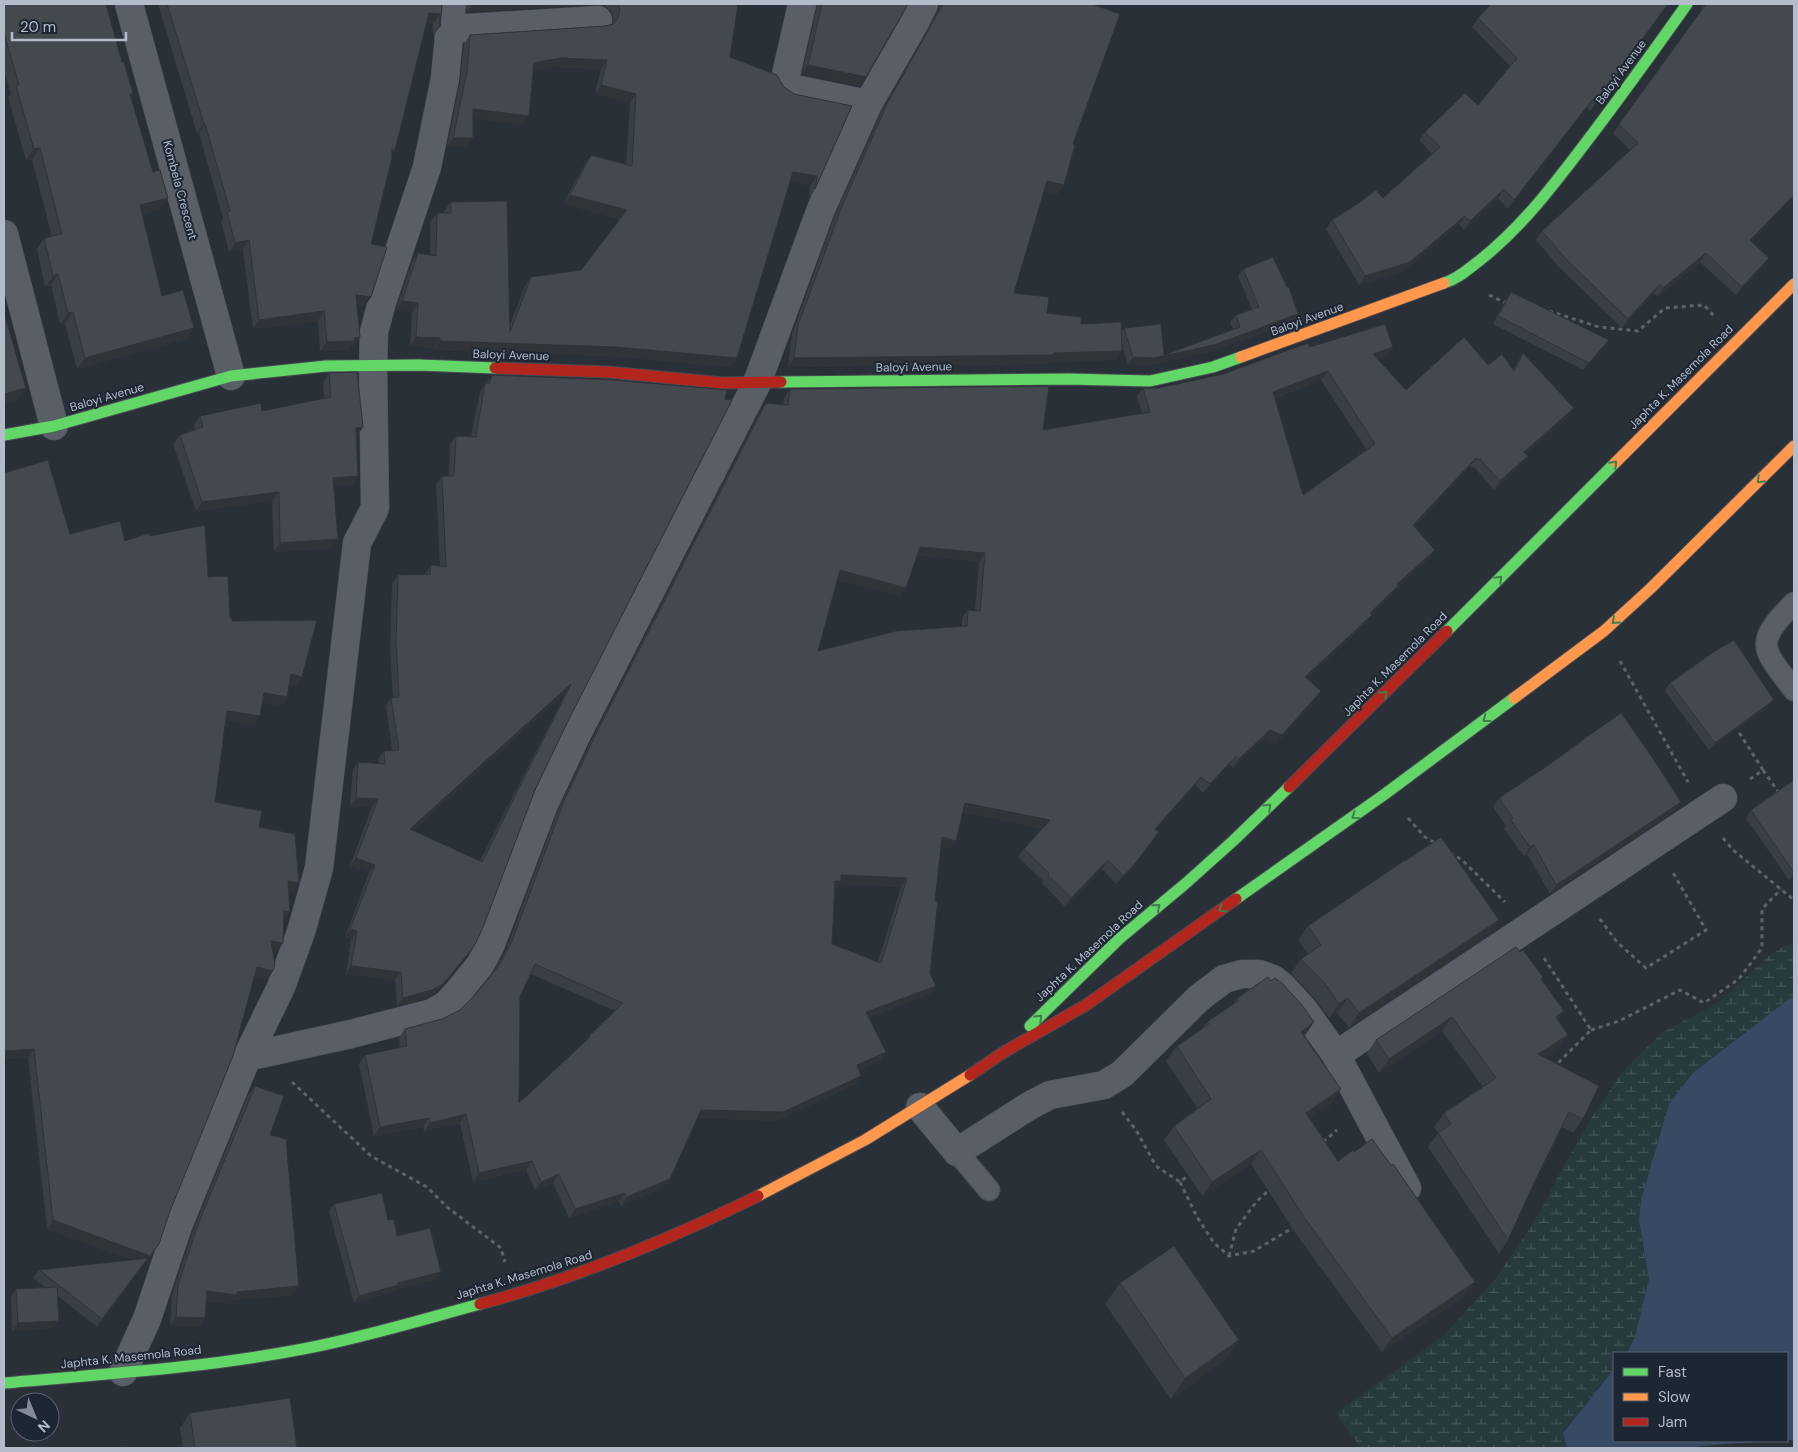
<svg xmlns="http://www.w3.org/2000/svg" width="1798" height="1452" viewBox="0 0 1798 1452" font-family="'DM Sans',sans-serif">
<defs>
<pattern id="wetland-marsh" width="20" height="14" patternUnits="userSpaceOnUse" patternTransform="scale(1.25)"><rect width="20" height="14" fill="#273a3e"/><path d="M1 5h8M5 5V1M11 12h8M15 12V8" fill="none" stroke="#445559"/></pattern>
</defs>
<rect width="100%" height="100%" fill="#2a3038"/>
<path fill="url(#wetland-marsh)" d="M1794,942V997L1789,999L1641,1200L1639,1220L1649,1279L1635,1337L1627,1353H1614V1369L1563,1432L1567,1448H1361L1336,1413L1444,1335L1496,1278L1538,1216L1557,1178L1592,1117L1623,1071L1663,1032L1719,1002L1772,953Z"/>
<path fill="#384963" d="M1794,997V1441L1787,1439V1353H1627L1635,1337L1649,1279L1639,1220L1641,1200L1669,1104L1693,1073L1789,999Z
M1614,1369V1441H1766L1701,1446L1691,1448H1567L1563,1433Z"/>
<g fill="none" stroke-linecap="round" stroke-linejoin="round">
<defs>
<path id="lane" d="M1794,603C1753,644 1762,648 1794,690
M957,1152L989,1190"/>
<path id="street" d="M129,4L231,376
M802,4L785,79C788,85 789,87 795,89L868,104
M450,29L598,20
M4,234L54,426
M1336,1055L1723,798
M247,1057L351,1034L432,1013L446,1005L458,992L480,965L491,944L544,804L576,736L757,383L821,209L868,104L915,22L924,4
M920,1107L957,1152L1029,1106L1050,1095L1104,1085L1122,1074L1199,998L1224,979L1242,974H1259L1273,979L1282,986L1304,1010L1336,1055L1407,1188
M123,1372L147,1319L178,1226L247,1057L281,987L301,932L319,868L357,543L375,508L373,366L374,332L382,302L427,167L445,78L452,4"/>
<path id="fast" d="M1444,283C1458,279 1468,269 1479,261C1521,228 1552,187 1584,145C1619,99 1653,52 1687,4
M781,382L1068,379L1150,381L1213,367L1241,357
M4,435L54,426L231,376L326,366L419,365L495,368
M1447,631L1616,462
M1236,899L1385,794L1514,698
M1030,1026L1119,939L1185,884L1233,841L1289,787
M4,1383C104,1374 204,1368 303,1349C362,1338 421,1320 480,1304"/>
<path id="slow" d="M1241,357L1444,283
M1616,462L1794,284
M1514,698L1604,631L1651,588L1794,446
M758,1196L865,1140L970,1075"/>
<path id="jam" d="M495,368L608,372L723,383L781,382
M1289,787L1447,631
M970,1075L1004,1052L1086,1005L1236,899
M480,1304C577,1278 668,1240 758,1196"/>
</defs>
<use href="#lane" stroke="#484c53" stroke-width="23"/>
<use href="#street" stroke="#484c53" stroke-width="29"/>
<use href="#fast" stroke="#484c53" stroke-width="13"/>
<use href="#slow" stroke="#484c53" stroke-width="13"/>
<use href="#jam" stroke="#484c53" stroke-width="13"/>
<path stroke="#5d636a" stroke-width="3" stroke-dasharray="4 4" stroke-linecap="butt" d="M1489,295L1508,304
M1549,311L1599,327L1638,331L1665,308L1704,305L1714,316
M1620,661L1688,782
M1735,726L1763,770
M1750,779L1763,770L1779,793
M1408,818L1425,837L1437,844
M1723,838L1733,850L1794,900
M1450,853L1462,860L1505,902
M1600,919L1617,942L1646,968L1706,930L1672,871
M1544,958L1591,1030L1555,1066
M1591,1030L1619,1021L1680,990L1704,1003L1739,979L1762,948V909L1781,889
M292,1082L371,1156L427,1187L447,1207L501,1248L505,1262
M1122,1112L1136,1130L1156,1166L1180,1182L1190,1174
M1323,1142L1337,1130
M1180,1182L1197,1217L1214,1243L1229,1256L1254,1251L1294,1227
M1229,1256L1236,1229L1257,1201L1271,1188"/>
<use href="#lane" stroke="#5a5e66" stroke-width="21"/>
<use href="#street" stroke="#5a5e66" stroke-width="28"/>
<use href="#fast" stroke="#63d668" stroke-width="11"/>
<use href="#slow" stroke="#ff974d" stroke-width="11"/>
<use href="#jam" stroke="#b3261e" stroke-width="11"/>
</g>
<path fill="#3a3f45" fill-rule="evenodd" d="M4,4L122,62L133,93L131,96L160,209L142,214L162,296L194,328L186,339L77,369L65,323L60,324L51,285L45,287L37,249L44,238L52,237L32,159L26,160L8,97L11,94L4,70Z
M158,4H442L440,27L433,36V23H427L395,150L392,153L371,244V297L365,306L357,305L360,337L353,346H350L348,350L320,351L318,321L253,329L243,249L229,252L221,221L223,218L199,133H197Z
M467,4H738L730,57L783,86L794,94L852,106L815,189L809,198L810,186L790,181L737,358L731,367L609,356L433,350L434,348L410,346L412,312L396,310L412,262L418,253L430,255V222L437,213H444V211L451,202L510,325L525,286L531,277L581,270L620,219L563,204L585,164L591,155L626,165L630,103L595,94L601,69L554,67L533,71L522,125L473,118L467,147H447L460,81L464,44L470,35L606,26L612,24L614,20L611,11L605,6L597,4L467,12Z
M817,4H908L866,77L860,86L802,74L817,7Z
M940,4H1092L1073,144L1064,185L1057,194L1044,191L1014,293L1047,313L1081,324L1121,332L1124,328L1164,355L1233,329L1230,322L1236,315L1252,309L1238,276L1243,269L1293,322L1209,352L1148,365H1128L1122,345V351L1116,360L1049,362L1047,364L788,367L792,334L835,215L882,111L938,11Z
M1668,4L1590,111L1587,107L1508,209L1498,198L1464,230L1459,224L1404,271L1359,285L1326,229L1332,220L1383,198L1432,154L1419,140L1425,132L1478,105L1510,66L1472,27L1478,18Z
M1702,4H1794V197L1751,241L1763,266L1736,295L1700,262L1657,297L1654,293L1622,328L1559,267L1536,240L1542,231L1630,150L1613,133L1700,12Z
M1511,292L1604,348L1583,370L1493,324L1506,299Z
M1310,347H1393L1387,356L1377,359L1406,390L1488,365L1513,370L1517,362L1523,353L1574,408L1568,417L1526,453L1528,456L1522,464L1494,490L1474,467L1472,468L1470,466L1414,527L1435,550L1429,558L1397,588L1392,594L1371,614L1366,623L1306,679L1315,700L1276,744L1264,739L1233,768L1230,764L1203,793L1195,785L1156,829L1159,832L1153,840L1128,873L1116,884L1102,869L1065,907L1042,883L1043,881L1018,857L1024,849L1042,829L963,812L950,849L941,847L935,901L930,994L869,1017L886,1052L880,1061L859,1070L861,1076L855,1084L777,1121L697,1118L664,1187L621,1206L619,1201L569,1218L553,1183L535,1190L526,1170L473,1182L460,1123L424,1131L423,1127L374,1136L359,1064L365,1055L400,1048L399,1038L405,1029L442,1019L460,1010L476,994L495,969L506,950L558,810L590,743L760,412L766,403L783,405L784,398L790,389L1043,430L1142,414L1137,396L1143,388H1159L1223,374ZM1321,380L1367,450L1303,495L1275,398ZM917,555L979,562L975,610H968L962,618V626L818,651L837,580L900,596L906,588ZM839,884L901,887L878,962L832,944L835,890ZM531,974L615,1011L589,1036L584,1043L519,1103L520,997Z
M329,373L363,427L357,436L356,437L352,485L334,486L338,539L332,548L274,552L272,501L196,511L173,444L180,435L195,430L194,425L200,416L262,411L324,398L323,382Z
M492,375L613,380L568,721L535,790L467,956L436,993L426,998L397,1006L395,980L346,974L351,939L345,937L369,873L350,866L372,807L350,806L353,770L358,762L379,764L378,759L384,751L392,750L386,706L391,698L393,697L390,650L392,583L398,575L425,574L431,565L440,566L436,485L442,476H449L450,444L456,436L471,437L480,392L485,383L486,384ZM566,692L480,861L413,830Z
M4,473L70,534L125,541L150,536L208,577L232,621L302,677L296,686L290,684L287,697L281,706L262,702L260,716L254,725L226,720L215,802L259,827L293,892L288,891L283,921L277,952L273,951L267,980L254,977L152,1253L97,1327L58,1296L54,1328L12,1331L11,1297L16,1289L46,1288L33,1278L39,1270L132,1260L47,1229L28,1058L4,1059Z
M1670,683L1774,700L1768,707L1709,750L1665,691Z
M1794,780V877L1789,880L1746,818L1751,810Z
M1499,798L1681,802L1675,811L1550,894L1527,854L1524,856L1504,829L1506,826L1493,807Z
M1308,926L1489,935L1349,1028L1337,1013L1329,1018L1316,1000L1291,973L1301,959L1308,954L1298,940Z
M1542,980L1564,1011L1558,1019L1568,1035L1559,1049L1545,1058L1583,1119L1573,1133L1562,1127L1535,1181L1508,1240L1499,1254L1428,1147L1438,1133L1434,1127L1444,1113L1483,1087L1442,1031L1379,1073L1367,1053L1376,1040Z
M1237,998L1304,1036L1331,1104L1310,1118L1338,1161L1465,1296L1382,1352L1294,1231L1251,1164L1202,1196L1164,1140L1174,1126L1198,1109L1166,1061L1177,1046L1201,1030L1207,1022L1232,1005Z
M255,1086L270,1135L293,1295L233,1300L230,1304L206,1301L205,1318L199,1327L170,1326L172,1294L193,1231L248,1095Z
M334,1204L388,1220L397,1236L436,1279L394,1290L393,1292L354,1303L329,1211Z
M1120,1283L1239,1340L1224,1361L1171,1399L1105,1304Z
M190,1413L297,1448H183L180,1428Z"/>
<path fill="#303338" d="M473,4H606L605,6L597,4L467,12Z
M776,4H787L786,5Z
M429,13L440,14L433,23L423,22Z
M560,58L607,60L601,69L554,67L528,72L534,63Z
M808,65L866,77L860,86L802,74Z
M601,85L636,94L630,103L595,94Z
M1593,99L1587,107L1508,209L1514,200Z
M473,109L529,116L522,125L466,118Z
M204,124H205L199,133H197Z
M453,138H473L467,147H447Z
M40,148L32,159L26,160L34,149Z
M793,172L817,176L810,186L787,181Z
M1047,181L1064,185L1057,194L1040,190Z
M1504,189L1498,198L1464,230L1470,221Z
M570,195L627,210L621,219L563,204Z
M1794,195V197L1744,249L1750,240Z
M168,198L160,209L132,216L140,205Z
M1465,216L1459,224L1404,271L1359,285L1365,276Z
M249,240L243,249L229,252L235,243Z
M1706,253L1700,262L1657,297L1663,288Z
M1769,258L1763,266L1736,295L1742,287Z
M58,274L51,285L45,287L53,276Z
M1660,284L1654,293L1622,328L1628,319Z
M356,295L371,297L365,306L350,304Z
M402,301L418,303L412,312L396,310Z
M324,311L318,321L253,329L259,320Z
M73,312L65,323L60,324L68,313Z
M1298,314L1293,322L1209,352L1148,365H1128L1133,357L1154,358L1214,345Z
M194,328L186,339L77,369L85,358Z
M360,337L353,346H350L348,350L320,351L327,342Z
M416,337L440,338L434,348L410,346Z
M1609,340L1604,348L1583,370L1589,363Z
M440,341L616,347L737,358L731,367L609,356L433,350Z
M1393,347L1387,356L1367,363L1373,354Z
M1122,351L1116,360L1049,362L1047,364L788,367L794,358Z
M1328,371L1321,380L1267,400L1273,392Z
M26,388L17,400L4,404V394Z
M1574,408L1568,417L1518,460L1524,452Z
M363,427L357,436L349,437L356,428Z
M1528,456L1522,464L1494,490L1500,481Z
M1476,458L1470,466L1407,534L1413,525Z
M358,476L352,485L327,487L333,478Z
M279,492L272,501L196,511L202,502Z
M338,539L332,548L274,552L280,543Z
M920,547L985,553L979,562L914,555Z
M1435,550L1429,558L1397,588L1392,594L1364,621L1370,613L1397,584Z
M840,570L906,588L900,596L834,579Z
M1372,615L1366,623L1299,686L1305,677Z
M291,674L302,677L296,686L285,683Z
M571,684L566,692L405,837L410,829Z
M1321,691L1315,700L1276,744L1264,739L1233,768L1239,759L1270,730Z
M264,693L287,697L281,706L258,702Z
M1774,700L1768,707L1709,750L1715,743Z
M227,711L260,716L254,725L221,720Z
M1236,756L1230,764L1203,793L1210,784Z
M1201,777L1195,785L1149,837L1155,829Z
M356,798L378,799L372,807L350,806Z
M1681,802L1675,811L1550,894L1556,885Z
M965,803L1050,820L1044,829L959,812Z
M1159,832L1128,873L1116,884L1123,876Z
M942,837L956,841L950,849L936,846Z
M1534,845L1527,854L1524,856L1530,847Z
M356,858L375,865L369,873L350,866Z
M1108,860L1102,869L1065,907L1071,898Z
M1794,873V877L1789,880Z
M841,875L907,878L901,887L839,884L835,890V881Z
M288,881L299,883L293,892L281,890Z
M284,911L290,912L284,921Z
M1499,920L1489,935L1349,1028L1359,1013Z
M350,929L357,931L351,939L345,937Z
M271,941L283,943L277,952L265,950Z
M473,948L467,956L436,993L426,998L397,1006L403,998Z
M351,966L401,972L395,980L346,974Z
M257,967L273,971L267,980L251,976Z
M936,986L930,994L860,1020L866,1012Z
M1348,998L1337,1013L1329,1018L1339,1004Z
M1564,1011L1554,1025L1556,1017Z
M1452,1017L1442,1031L1379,1073L1389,1059Z
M1314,1022L1304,1037L1301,1032Z
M1568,1035L1559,1049L1529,1068L1538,1054Z
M34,1049L28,1058L4,1059L5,1051Z
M886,1052L880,1061L851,1074L857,1065Z
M861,1076L855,1084L777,1121L695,1118L701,1110Z
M1341,1089L1331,1104L1296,1127L1306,1113Z
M466,1114L460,1123L424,1131L430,1123Z
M429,1118L423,1127L374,1136L380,1127Z
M1261,1150L1251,1164L1202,1196L1212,1182Z
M532,1161L526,1170L473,1182L479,1173Z
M559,1174L553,1183L535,1190L541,1182Z
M670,1179L664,1187L621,1206L627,1197Z
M625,1193L619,1201L569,1218L575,1209Z
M53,1220L159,1244L97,1327L144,1264L47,1229Z
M441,1272L436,1279L394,1290L393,1292L354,1303L359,1296L398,1283Z
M1475,1282L1465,1296L1382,1352L1392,1338Z
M299,1286L293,1295L233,1300L230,1304L201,1300L207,1291L237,1292Z
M176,1317L205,1318L199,1327L170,1326Z
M59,1321L54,1328L12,1331L18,1323Z
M1239,1340L1224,1361L1171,1399L1185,1378Z"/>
<path fill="#444950" stroke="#303338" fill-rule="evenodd" d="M4,4H106L122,62H124L133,93L130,94L153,172L160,170L168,198L140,205L162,296L183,290L194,328L85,358L73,312L68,313L58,274L53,276L44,238L62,234L40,148L34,149L16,86L19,85L4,33Z
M167,4H442L440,27V14L429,13L395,150L392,149V158L371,244L387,247L371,297L356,295L360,337L354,338V341L327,342L324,311L259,320L249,240L235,243L227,212L230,211L205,124H204Z
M618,4H738L730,57L777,75L783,86L794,94L852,106L815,189L817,176L793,172L737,358L616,347L440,341V338L416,337L418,303L402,301L418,253L436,256L437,213H451V202L507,201L510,332L531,277L581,270L627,210L570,195L591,155L632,166L636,94L601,85L607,60L560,58L534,63L529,116L473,109V138H453L467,72L470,35L606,26L613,24L618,18L620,10Z
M822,4H908L866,77L808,65Z
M943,4H1092L1120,14L1073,144L1075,145L1064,185L1047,181L1014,293L1049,297L1047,313L1081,317V324L1121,322L1122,351L1054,353V355L794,358L798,325L842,206L888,102Z
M1491,4H1668L1596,102L1593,99L1514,200L1504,189L1470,221L1465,216L1410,262L1365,276L1332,220L1360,202L1376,190L1383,198L1440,147L1425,132L1465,93L1478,105L1517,58L1478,18Z
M1706,4H1794V195L1750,240L1769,258L1742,287L1706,253L1663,288L1660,284L1628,319L1565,258L1542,231L1638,143L1619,124Z
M1273,257L1287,287H1289L1298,314L1214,345L1154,358L1133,357L1124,328L1161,324L1164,355L1240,327L1236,315L1259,307L1243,269Z
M1511,292L1609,340L1589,363L1498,316Z
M4,316H5L26,388L4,394Z
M1385,324L1393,347L1373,354L1406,390L1464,337L1488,365L1502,354L1514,371L1523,353L1574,408L1524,452L1528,456L1500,481L1480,459L1478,460L1476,458L1413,525L1435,550L1397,584L1398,586L1370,613L1372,615L1305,677L1321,691L1282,735L1270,730L1239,759L1236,756L1210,784L1201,777L1155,829L1159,832L1134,865L1123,876L1108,860L1071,898L1048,875L1049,873L1024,849L1050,820L965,803L956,841L942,837L935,901H938L930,973L936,986L866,1012L886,1052L857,1065L861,1076L783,1112L701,1110L670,1179L627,1197L625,1193L575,1209L559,1174L541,1182L532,1161L479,1173L466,1114L430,1123L429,1118L380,1127L365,1055L407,1046L405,1029L442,1019L460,1010L476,994L500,964L512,941L564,801L596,734L766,403L788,405L790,389L1049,386L1043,430L1150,412L1143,388H1159L1223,374L1308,343L1310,347ZM1328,371L1375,444L1303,495L1273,392ZM920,547L985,553L980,611L968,610L967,626L896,631L818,651L840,570L906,588ZM841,875L907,878L881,963L832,944L835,881H841ZM535,964L623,1003L589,1036L590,1037L519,1103L520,997Z
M357,372L363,427L356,428L358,476L333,478L338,539L280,543L279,492L202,502L180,435L203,427L200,416L261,403L262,411L331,397L329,373Z
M492,375L613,380L727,390L725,399L732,400L568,721L535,790L482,930L473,948L442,985L432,990L403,998L401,972L351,966L357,931L350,929L375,865L356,858L378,799L356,798L358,762L385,764L384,751L399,750L391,698L399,697L396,642L398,575L430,574L431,565L446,567L442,476H454L456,436L476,437L485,383L489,384ZM571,684L482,862L410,829Z
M48,460L70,534L120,521L125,541L149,533L150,536L205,525L208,577L228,576L230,618H232V621L317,620L302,677L291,674L287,697L264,693L260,716L227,711L215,802L262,811L259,827L295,834L299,883L288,881L290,912L284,911L283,943L271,941L275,965L273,971L257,967L233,1056L170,1211L159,1244L150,1256L53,1220L34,1049L5,1051L4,1081V473Z
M1734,640L1774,700L1715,743L1670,683L1715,651Z
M1621,713L1652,757L1681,802L1556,885L1534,845L1530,847L1511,820L1513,818L1499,798L1550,764L1588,736Z
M1794,780V873L1751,810Z
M1441,837L1499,920L1359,1013L1348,998L1339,1004L1326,985L1301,959L1321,945L1308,926L1405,860V861Z
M1516,947L1520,952L1523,950L1543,977L1541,979L1564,1011L1556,1017L1568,1035L1538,1054L1599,1086L1583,1119L1569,1112L1535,1181L1508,1240L1438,1133L1451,1124L1444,1113L1496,1078L1452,1017L1389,1059L1376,1040Z
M1268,977L1271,981L1275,978L1282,983L1302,1005L1314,1022L1301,1032L1341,1089L1306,1113L1338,1161L1353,1150L1354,1152L1372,1139L1391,1165L1393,1164L1475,1282L1392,1338L1304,1217L1261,1150L1212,1182L1174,1126L1211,1099L1177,1046L1209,1024L1207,1022L1238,1001L1237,998Z
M255,1086L284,1096L270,1135L286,1139L299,1286L237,1292V1295L207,1291L205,1318L176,1317L178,1285L199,1222Z
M382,1193L388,1220L394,1219L397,1236L430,1228L441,1272L398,1283V1285L359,1296L334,1204Z
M1174,1246L1239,1340L1185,1378L1120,1283Z
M148,1258L102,1319L39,1270Z
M57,1287L59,1321L18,1323L16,1289Z
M290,1398L297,1448H195L190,1413Z
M126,1446L127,1448H115Z"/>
<defs><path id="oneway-chevron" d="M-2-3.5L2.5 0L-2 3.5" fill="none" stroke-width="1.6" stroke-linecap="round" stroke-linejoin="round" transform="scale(1.25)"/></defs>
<g stroke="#407e4e">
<use href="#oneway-chevron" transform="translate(1614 464) rotate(-45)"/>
<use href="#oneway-chevron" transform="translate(1760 480) rotate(135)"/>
<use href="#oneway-chevron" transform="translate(1499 579) rotate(-45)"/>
<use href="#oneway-chevron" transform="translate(1615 621) rotate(138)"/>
<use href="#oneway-chevron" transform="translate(1384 694) rotate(-45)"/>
<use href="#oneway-chevron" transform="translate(1486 719) rotate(143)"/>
<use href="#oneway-chevron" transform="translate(1268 807) rotate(-44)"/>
<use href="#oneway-chevron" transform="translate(1355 816) rotate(145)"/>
<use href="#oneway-chevron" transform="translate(1157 907) rotate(-40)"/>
<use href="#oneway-chevron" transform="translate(1222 909) rotate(145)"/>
<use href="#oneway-chevron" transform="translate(1039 1018) rotate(-44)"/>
</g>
<g text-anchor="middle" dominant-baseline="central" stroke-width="4" stroke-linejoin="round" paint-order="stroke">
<g font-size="12" fill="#b4bcc9" stroke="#1d2633">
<text transform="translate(1621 72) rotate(-54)">Baloyi Avenue</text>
<text transform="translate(180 190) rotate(75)">Kombela Crescent</text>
<text transform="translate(1307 319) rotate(-20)">Baloyi Avenue</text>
<text transform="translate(511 355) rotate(2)">Baloyi Avenue</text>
<text transform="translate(914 367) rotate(-1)">Baloyi Avenue</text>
<text transform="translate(1681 377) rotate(-45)">Japhta K. Masemola Road</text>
<text transform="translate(107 397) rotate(-16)">Baloyi Avenue</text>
<text transform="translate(1395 664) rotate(-45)">Japhta K. Masemola Road</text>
<text transform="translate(1089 951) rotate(-43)">Japhta K. Masemola Road</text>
<text transform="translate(524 1275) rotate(-17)">Japhta K. Masemola Road</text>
<text transform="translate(131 1357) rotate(-6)">Japhta K. Masemola Road</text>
</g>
</g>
<rect width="1798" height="1452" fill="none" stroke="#b4bcc9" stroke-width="10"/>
<rect x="1613" y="1352" width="175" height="90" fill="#1d2633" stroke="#59626f"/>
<rect x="1623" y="1368" width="25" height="8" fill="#63d668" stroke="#59626f"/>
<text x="1658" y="1377" font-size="15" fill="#b4bcc9">Fast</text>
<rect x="1623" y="1393" width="25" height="8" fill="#ff974d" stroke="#59626f"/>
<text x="1658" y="1402" font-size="15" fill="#b4bcc9">Slow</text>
<rect x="1623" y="1418" width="25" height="8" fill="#b3261e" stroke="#59626f"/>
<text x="1658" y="1427" font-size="15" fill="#b4bcc9">Jam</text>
<g transform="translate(35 1417) rotate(136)"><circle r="24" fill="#1d2633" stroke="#59626f"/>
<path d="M0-4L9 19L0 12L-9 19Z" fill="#848b96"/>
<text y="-8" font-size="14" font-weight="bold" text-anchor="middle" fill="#b4bcc9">N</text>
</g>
<path d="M12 32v8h114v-8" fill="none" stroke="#b4bcc9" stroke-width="2.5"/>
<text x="20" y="32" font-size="15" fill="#b4bcc9" stroke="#1d2633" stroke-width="4" paint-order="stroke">20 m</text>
</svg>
